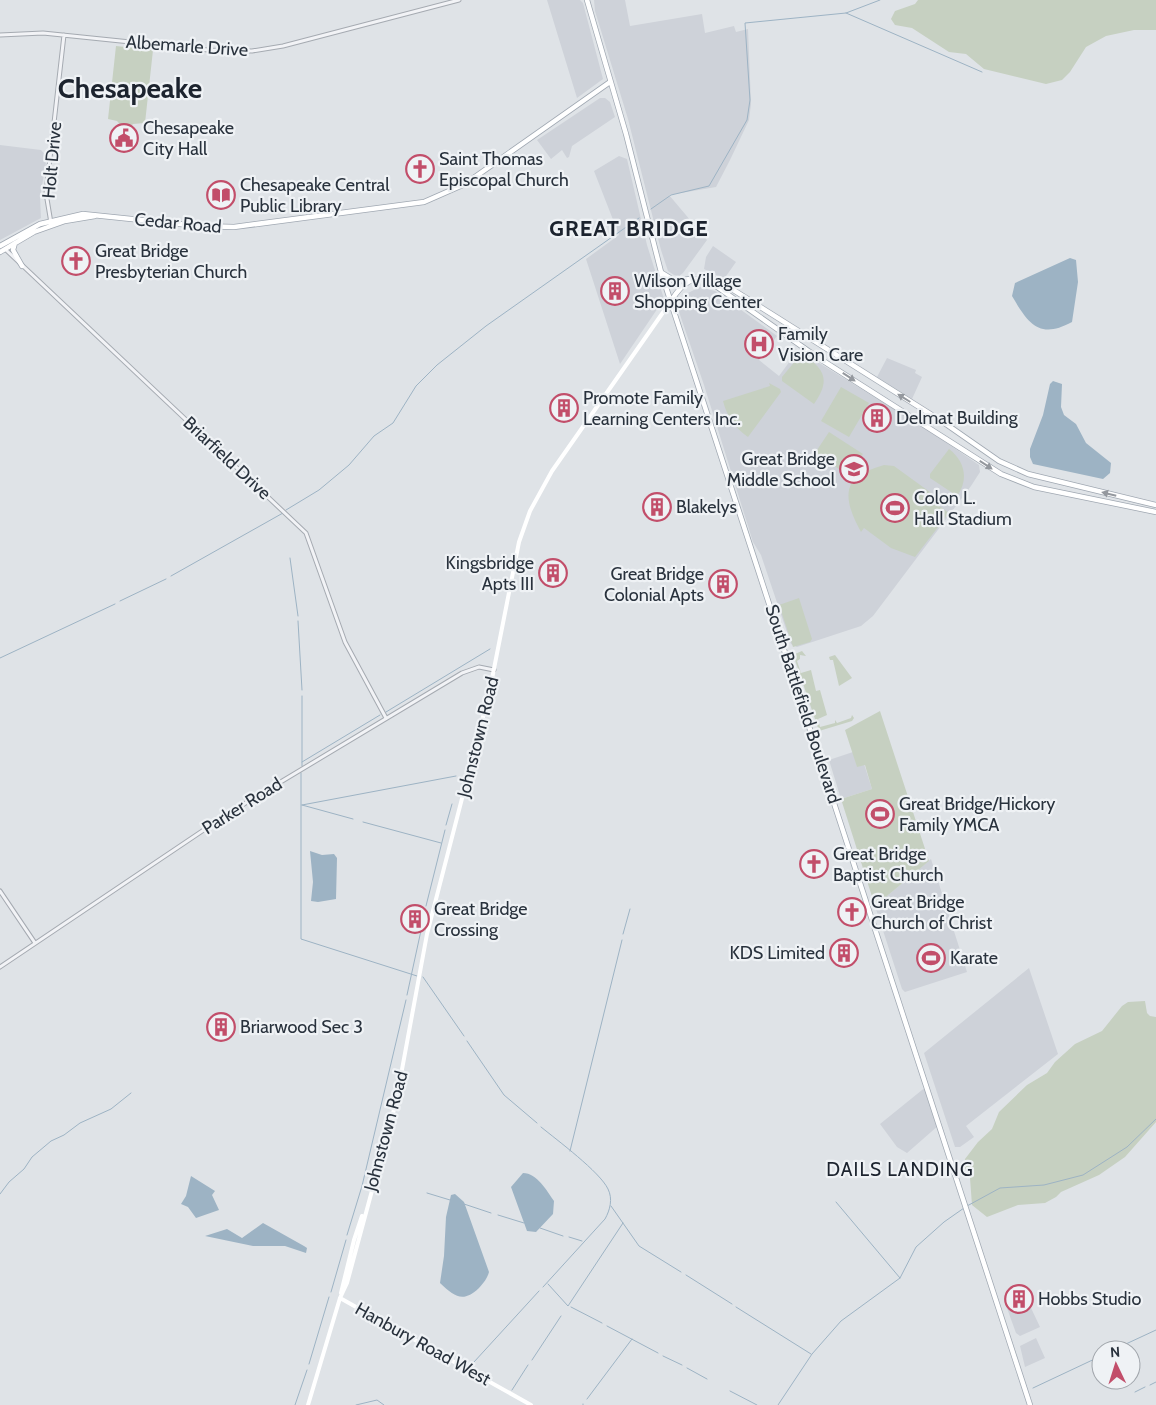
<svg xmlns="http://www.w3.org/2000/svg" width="1156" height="1405" viewBox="0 0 1156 1405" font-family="Cabin,sans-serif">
<rect width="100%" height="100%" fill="#dfe3e7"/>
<path fill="#ced2d9" d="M547,0H580L583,3L603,79L577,98Z
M594,0H625L630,26L702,14L705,33L734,26L736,32L748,29L751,104L749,120L730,160L716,187L669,195L707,240L683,273L679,276L674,275L668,271L661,250L628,119L595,11Z
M600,98H605L610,102L615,117L572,146L569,157L567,158L562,150L551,159L537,140Z
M0,145L41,150L47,157L40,197L41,218L0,240Z
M619,156L627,159L647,245L664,299L620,364L586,259L619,235L594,171Z
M713,246L736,262L724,279L704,269L706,257Z
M700,287L715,291L777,336L759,360L779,376L798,350L928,430L979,465L980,472L971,486L873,616L861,626L797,647L791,644L761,555L753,542L704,385L678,309L684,295Z
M887,358L916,370L915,373L922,377L912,399L877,377Z
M853,752L857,766L864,764L872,789L841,799L829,760Z
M931,859L967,972L905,992L902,989L875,906Z
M1029,968L1058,1054L966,1126L974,1137L960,1147H955L924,1053Z
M927,1086L939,1125L907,1153L897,1147L880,1124Z
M1023,1291L1040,1327L1020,1336L1016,1333L1004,1300Z
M1036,1338L1045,1358L1025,1367L1020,1346Z"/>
<path fill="#c6d0c1" d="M918,0H1156V30H1134L1106,36L1086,47L1070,72L1062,80L1046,84L984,69L966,54L949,52L912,28L895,25L891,19L895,11L915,4Z
M116,46L153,50L145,123L133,124L126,131L117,121L108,119Z
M801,354C825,368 831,380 814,404L782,381V377Z
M769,383L780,389L781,392L748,437C735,428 727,417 723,401L770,386Z
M841,387L869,403L849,437L821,421Z
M829,432L863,454L848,475L815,453Z
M949,449C965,461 969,480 957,496L930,478V474Z
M884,465L894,466L934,495L931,500L949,513L915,557L891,548L864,528L861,532C852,515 838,488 861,474C867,470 876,468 884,465Z
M799,598L812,639L810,642L793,647L779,605Z
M802,651L806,656L800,655V659L797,661L801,673L811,670L816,691L820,690L827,715L818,719L820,727L835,723V720L837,723L851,718L852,715L854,718L852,721L819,731L795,660V654Z
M835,655L852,678L839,686L833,660H830L829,657Z
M880,711L929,861L875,906L841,799L872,789L865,765L857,767L845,730Z
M1145,1001L1147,1013L1150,1016L1156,1017V1122L1125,1157L1099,1175L1061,1192L1056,1197L1045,1203L1018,1205L987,1217L972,1205L970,1178L964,1166L965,1159L978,1142L992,1129L999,1112L1027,1085L1047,1073L1055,1062L1075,1044L1102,1031L1122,1006L1128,1002Z"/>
<path fill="#9db3c4" d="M1070,258L1076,260L1078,282L1072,322C1039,340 1028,323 1012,296L1015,283Z
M1053,381L1062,384L1061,407L1064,415L1076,424L1086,443L1111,463L1110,473L1103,479L1033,464L1030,457V449L1043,415L1050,384Z
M310,851L322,855L334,854L337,858L336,899L318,902L311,901L313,882Z
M523,1173C537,1173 547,1191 554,1201L553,1214L536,1232L527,1231L511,1187Z
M191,1176L215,1191L212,1195L219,1210L196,1218L188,1207L181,1204L186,1196Z
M455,1194L464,1202L489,1272C487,1279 484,1282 479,1288C463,1303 455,1297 440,1283L444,1256L446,1217L451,1195Z
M263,1223L304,1246L307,1248L306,1253L285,1246H253L205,1236L227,1229L242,1238Z"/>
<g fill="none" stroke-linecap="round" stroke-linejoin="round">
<path stroke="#9db3c4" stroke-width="1" d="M846,13L982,72
M651,209L671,195L709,186L747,120L750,100L745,23L846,13L880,0
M286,510L319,490L349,465L374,436L393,423L416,386L437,365L486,326L639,218
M290,558L298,616
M171,576L283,513
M120,601L166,579
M298,621L302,690
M0,658L115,604
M386,712L490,649
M302,762L380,715
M302,766V696
M301,773V939L417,976
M302,805L456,776
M302,805L353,819
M363,822L441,843
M446,825L452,804
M426,906L445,830
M623,934L630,909
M423,977L464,1036
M407,995L425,912
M467,1041L504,1095L537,1123
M541,1127C557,1140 600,1172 608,1189C613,1199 610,1210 605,1219L543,1287
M570,1151L622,940
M427,1193L450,1200
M0,1194L9,1182L24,1169L32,1157L51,1141L64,1135L80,1123L111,1109L131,1093
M836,1202L900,1278
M464,1204L491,1213
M611,1206L639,1246L681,1272
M967,1206L1000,1188L1044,1185L1083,1175L1127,1147L1156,1119
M498,1215L524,1223
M540,1228L563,1236
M347,1235L362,1186L406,1000
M569,1237L582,1241
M686,1275L732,1304
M548,1284L568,1306L623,1223
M331,1292L346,1240
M571,1307L602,1323
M736,1307L811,1354
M607,1326L658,1353
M1113,1350L1156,1330
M663,1356L682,1365
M532,1360L561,1316
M474,1362L539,1291
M309,1364L329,1297
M687,1368L707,1379
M1150,1385L1156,1382
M1033,1388L1101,1356
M512,1390L528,1365
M730,1391L757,1405
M1135,1392L1145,1387
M587,1399L632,1339
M295,1405L307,1370
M356,1405L377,1400L384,1405
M583,1405V1404
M778,1405L812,1354L841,1321L900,1278L916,1247L944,1222L964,1208"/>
<defs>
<path id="tertiary" d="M0,35L43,33L208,50L252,51L283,46L459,0
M51,223L46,193L64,35
M5,249L306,533L345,642L386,718
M0,891L35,943
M0,967L229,813L462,673L479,667L494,670"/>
<path id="primary" d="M587,0L626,134L661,272L1030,1405
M15,243L13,250L22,266
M0,246L40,224L83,214L199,226L234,227L424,202L465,184L610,82
M0,252L34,232L65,221L95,216
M662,273L675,281L690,279
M710,279L713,284L817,357L1001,474L1034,487L1156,512
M671,301C684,280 692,277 716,279L943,422L999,461L1028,474L1156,505"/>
</defs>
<use href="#tertiary" stroke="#a5aab1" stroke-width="5"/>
<use href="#primary" stroke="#a0a8b2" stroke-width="6"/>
<use href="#tertiary" stroke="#f2f3f6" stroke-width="3"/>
<path stroke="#fff" stroke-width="4" d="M341,1293L354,1240L362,1216
M340,1298L531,1405
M308,1405L340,1298L347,1283L396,1102L427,934L489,694L519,542L530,511L552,471L671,301"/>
<use href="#primary" stroke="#fff" stroke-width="4.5"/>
</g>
<defs><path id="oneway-solid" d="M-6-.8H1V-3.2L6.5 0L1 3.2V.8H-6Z" transform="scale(1.25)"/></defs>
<g fill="#94989e">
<use href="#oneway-solid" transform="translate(849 377) rotate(33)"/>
<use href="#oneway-solid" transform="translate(904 398) rotate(-148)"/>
<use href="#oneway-solid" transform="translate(986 465) rotate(33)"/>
<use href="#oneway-solid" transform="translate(1109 494) rotate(-166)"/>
</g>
<defs>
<symbol id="civic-ring" viewBox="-11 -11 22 22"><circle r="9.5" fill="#eff2f5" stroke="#c24e6a" stroke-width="1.5"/><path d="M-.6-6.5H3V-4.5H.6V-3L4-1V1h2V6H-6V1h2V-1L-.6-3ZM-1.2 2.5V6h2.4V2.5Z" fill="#c24e6a"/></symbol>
<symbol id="church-ring" viewBox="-11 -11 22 22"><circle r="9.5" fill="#eff2f5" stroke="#c24e6a" stroke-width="1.5"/><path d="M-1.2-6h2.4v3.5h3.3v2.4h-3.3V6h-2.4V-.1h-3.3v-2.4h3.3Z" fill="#c24e6a"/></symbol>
<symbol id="library-ring" viewBox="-11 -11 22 22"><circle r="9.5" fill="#eff2f5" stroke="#c24e6a" stroke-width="1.5"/><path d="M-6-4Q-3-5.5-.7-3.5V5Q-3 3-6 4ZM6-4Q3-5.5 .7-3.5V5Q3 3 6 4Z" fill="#c24e6a"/></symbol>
<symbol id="building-ring" viewBox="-11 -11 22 22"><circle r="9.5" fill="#eff2f5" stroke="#c24e6a" stroke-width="1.5"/><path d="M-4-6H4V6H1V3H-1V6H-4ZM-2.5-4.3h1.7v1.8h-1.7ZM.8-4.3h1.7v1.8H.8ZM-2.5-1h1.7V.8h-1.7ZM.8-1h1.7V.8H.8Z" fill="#c24e6a"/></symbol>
<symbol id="hospital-ring" viewBox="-11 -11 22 22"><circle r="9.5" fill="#eff2f5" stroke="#c24e6a" stroke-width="1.5"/><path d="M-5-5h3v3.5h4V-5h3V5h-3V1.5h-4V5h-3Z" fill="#c24e6a"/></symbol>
<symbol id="school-ring" viewBox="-11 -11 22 22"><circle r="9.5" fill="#eff2f5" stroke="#c24e6a" stroke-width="1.5"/><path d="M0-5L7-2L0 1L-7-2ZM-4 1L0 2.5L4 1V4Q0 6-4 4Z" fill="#c24e6a"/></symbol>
<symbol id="stadium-ring" viewBox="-11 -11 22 22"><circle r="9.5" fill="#eff2f5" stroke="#c24e6a" stroke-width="1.5"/><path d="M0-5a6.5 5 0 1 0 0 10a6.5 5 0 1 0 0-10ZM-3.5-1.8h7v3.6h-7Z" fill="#c24e6a"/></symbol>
</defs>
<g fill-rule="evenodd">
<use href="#civic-ring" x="108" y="122" width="32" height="32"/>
<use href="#church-ring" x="404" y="153" width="32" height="32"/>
<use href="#library-ring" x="205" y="179" width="32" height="32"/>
<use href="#church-ring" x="60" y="245" width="32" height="32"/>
<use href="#building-ring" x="599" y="275" width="32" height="32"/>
<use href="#hospital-ring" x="743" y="328" width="32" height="32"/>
<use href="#building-ring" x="548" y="392" width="32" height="32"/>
<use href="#building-ring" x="861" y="402" width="32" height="32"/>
<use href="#school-ring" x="838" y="453" width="32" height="32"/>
<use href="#building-ring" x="641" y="491" width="32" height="32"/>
<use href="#stadium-ring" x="879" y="492" width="32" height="32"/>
<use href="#building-ring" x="537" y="557" width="32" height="32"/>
<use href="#building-ring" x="707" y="568" width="32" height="32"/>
<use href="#stadium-ring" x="864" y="798" width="32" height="32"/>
<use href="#church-ring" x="798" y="848" width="32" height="32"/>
<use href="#church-ring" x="836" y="896" width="32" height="32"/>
<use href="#building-ring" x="399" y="903" width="32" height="32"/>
<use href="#building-ring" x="828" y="937" width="32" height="32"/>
<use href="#stadium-ring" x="915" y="942" width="32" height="32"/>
<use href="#building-ring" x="205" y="1011" width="32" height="32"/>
<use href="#building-ring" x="1003" y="1283" width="32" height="32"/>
</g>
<g text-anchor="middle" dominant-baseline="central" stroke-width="4.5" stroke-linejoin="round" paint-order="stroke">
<g font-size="18" fill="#29323d" stroke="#eff2f5">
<text transform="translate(187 46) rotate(4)">Albemarle Drive</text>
<text transform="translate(52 160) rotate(-85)">Holt Drive</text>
<text transform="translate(178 223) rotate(5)">Cedar Road</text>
<text transform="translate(227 458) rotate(43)">Briarfield Drive</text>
<text transform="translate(803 704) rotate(72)">South Battlefield Boulevard</text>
<text transform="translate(478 737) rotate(-76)">Johnstown Road</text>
<text transform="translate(242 806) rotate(-32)">Parker Road</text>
<text transform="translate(386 1131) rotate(-75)">Johnstown Road</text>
<text transform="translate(423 1344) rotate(29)">Hanbury Road West</text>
</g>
<g font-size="18" fill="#29323d" stroke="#eff2f5" text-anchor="start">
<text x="143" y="128">Chesapeake<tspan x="143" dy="21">City Hall</tspan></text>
<text x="439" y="159">Saint Thomas<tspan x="439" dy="21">Episcopal Church</tspan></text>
<text x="240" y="185">Chesapeake Central<tspan x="240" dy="21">Public Library</tspan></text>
<text x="95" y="251">Great Bridge<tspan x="95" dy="21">Presbyterian Church</tspan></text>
<text x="634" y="281">Wilson Village<tspan x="634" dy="21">Shopping Center</tspan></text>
<text x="778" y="334">Family<tspan x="778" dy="21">Vision Care</tspan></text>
<text x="583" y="398">Promote Family<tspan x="583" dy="21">Learning Centers Inc.</tspan></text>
<text x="896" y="418">Delmat Building</text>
<text x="835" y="459" text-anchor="end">Great Bridge<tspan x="835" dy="21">Middle School</tspan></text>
<text x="914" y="498">Colon L.<tspan x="914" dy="21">Hall Stadium</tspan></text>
<text x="676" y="507">Blakelys</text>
<text x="534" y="563" text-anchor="end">Kingsbridge<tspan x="534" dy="21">Apts III</tspan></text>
<text x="704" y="574" text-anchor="end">Great Bridge<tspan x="704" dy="21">Colonial Apts</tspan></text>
<text x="899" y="804">Great Bridge/Hickory<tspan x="899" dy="21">Family YMCA</tspan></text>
<text x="833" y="854">Great Bridge<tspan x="833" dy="21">Baptist Church</tspan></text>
<text x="871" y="902">Great Bridge<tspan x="871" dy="21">Church of Christ</tspan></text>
<text x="434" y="909">Great Bridge<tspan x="434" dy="21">Crossing</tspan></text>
<text x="825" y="953" text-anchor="end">KDS Limited</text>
<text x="950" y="958">Karate</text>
<text x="240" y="1027">Briarwood Sec 3</text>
<text x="1038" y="1299">Hobbs Studio</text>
</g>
<g font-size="19" letter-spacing="1" fill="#1c232e" stroke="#eff2f5">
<text x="900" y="1169">DAILS LANDING</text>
</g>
<g font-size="22" font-weight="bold" letter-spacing="1" fill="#1c232e" stroke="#eff2f5">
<text x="629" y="228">GREAT BRIDGE</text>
</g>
<g font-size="28" font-weight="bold" fill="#1c232e" stroke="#eff2f5">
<text x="130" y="88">Chesapeake</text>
</g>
</g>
<g transform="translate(1116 1365) rotate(356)"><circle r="24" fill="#eff2f5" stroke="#a0a5ab"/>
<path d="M0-4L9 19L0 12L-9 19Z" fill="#c24e6a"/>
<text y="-8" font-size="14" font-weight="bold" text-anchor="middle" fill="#29323d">N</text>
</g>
</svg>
